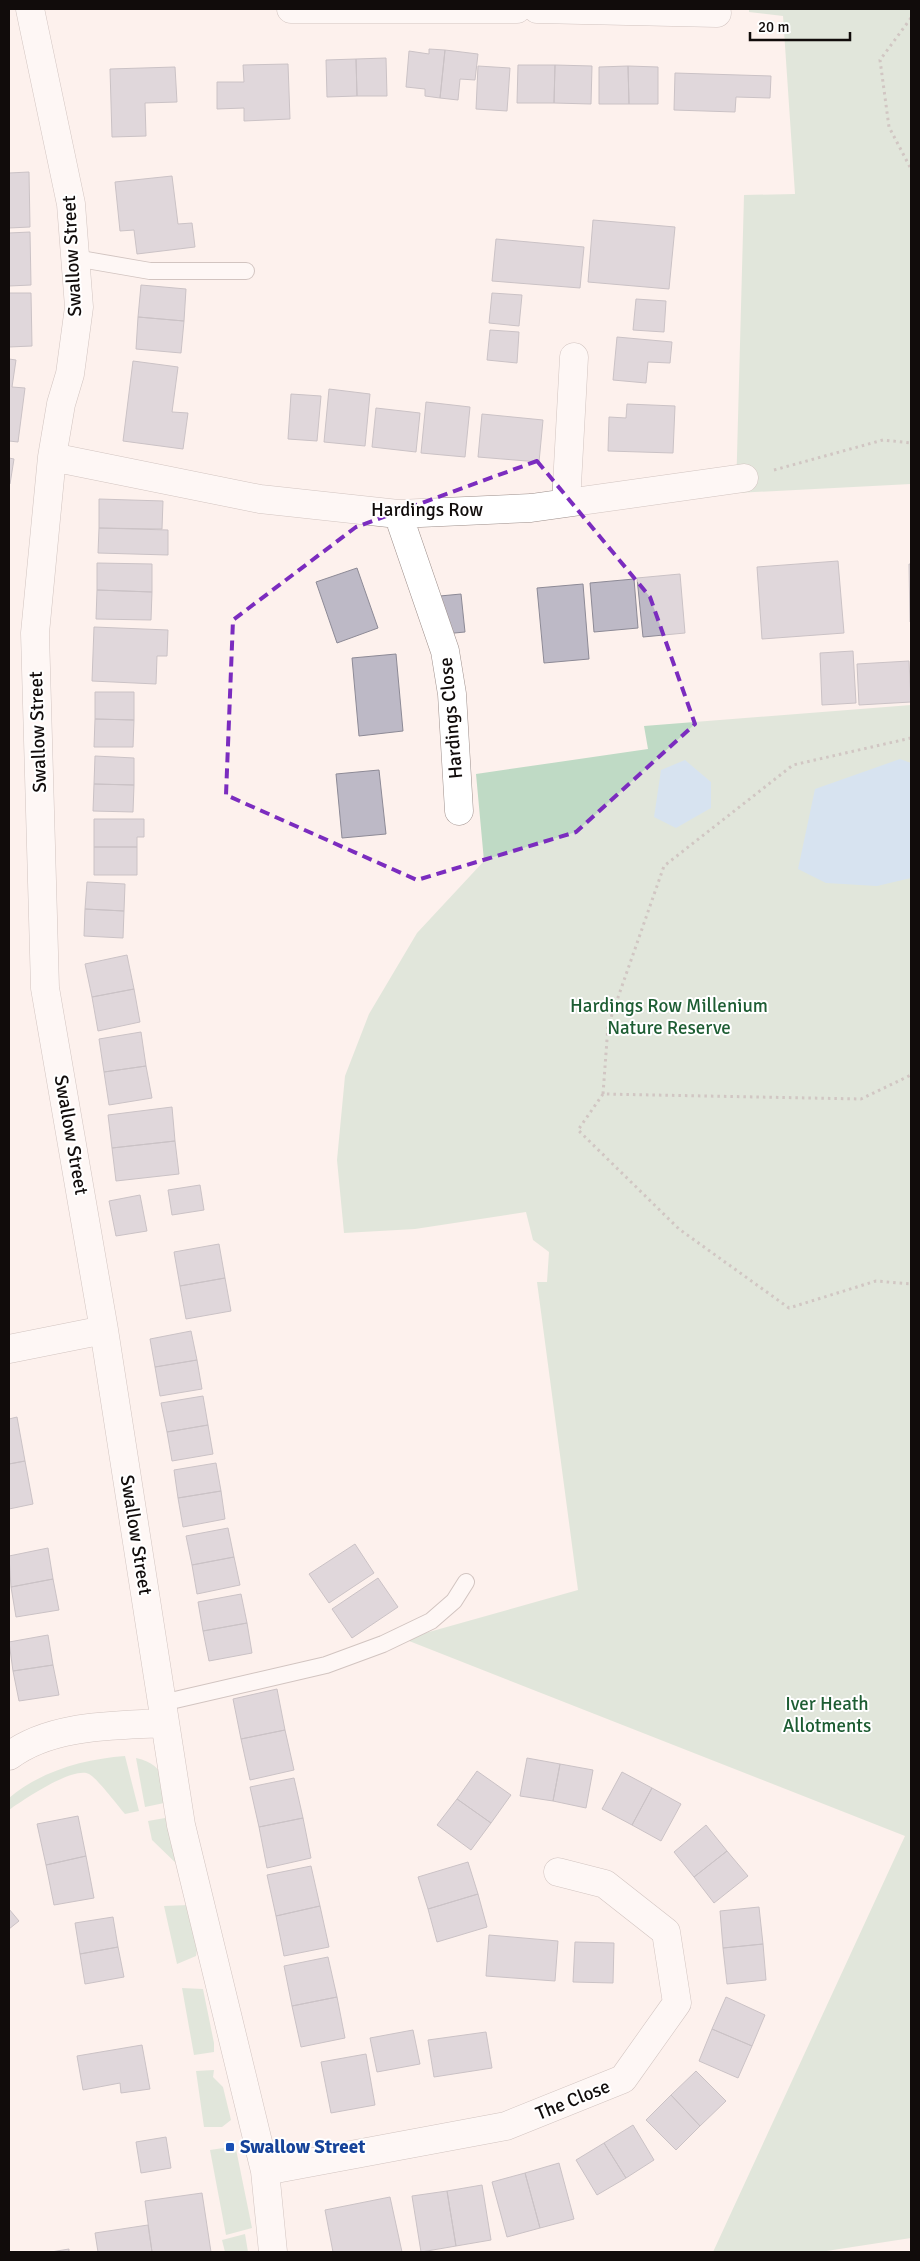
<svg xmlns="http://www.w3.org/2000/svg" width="920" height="2261" viewBox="0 0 920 2261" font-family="Signika,sans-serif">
<rect width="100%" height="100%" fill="#fdf1ed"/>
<path fill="#bfdac5" d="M749,9H911V484L736,493L744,195L795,194L783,16L749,12Z
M911,705V2238L820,2252H713L905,1836L404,1639L578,1590L537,1282H547L549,1252L533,1240L526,1212L415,1229L344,1233L337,1160L345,1076L369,1014L417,933L484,861L476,774L648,749L644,726Z
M125,1756L139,1811L125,1814C118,1806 97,1778 89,1774C73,1766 23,1800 9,1810V1798C41,1771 84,1759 125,1756Z
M136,1758C162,1764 165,1778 169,1802L145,1807Z
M165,1818L173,1823L181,1868L152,1840L148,1821Z
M189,1905L198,1945L196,1956L177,1964L164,1906Z
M182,1988L203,1989L214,2043V2052L194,2055Z
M214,2070L213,2077L223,2087L231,2120L222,2127H204L196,2071Z
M230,2147L236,2149L252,2228L226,2235L210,2150Z
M245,2234L248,2252H225L222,2240Z"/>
<path fill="#a9d3f4" d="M900,759L911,763V878L877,886L826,883L798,869L815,789Z
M685,760L711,782V808L676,828L654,817L661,770Z"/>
<path fill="#bdb9c6" stroke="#8d8a96" d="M429,49L445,50L440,98L425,96V89L406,87L409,51L429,54Z
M445,50L478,54L475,80L460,79L458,100L440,98Z
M386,58L387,96H357L356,59Z
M356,59L357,96L327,97L326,60Z
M288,64L290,119L244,121V108L217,109V82H244L243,65Z
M518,65H555L554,103H517Z
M555,65L592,66L591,104L554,103Z
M478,66L510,68L507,111L476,109Z
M628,66L629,104H599V67Z
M628,66L658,67V104H629Z
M175,67L177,102L145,103L146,136L112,137L110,69Z
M675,73L771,76L770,98L736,97L735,112L674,110Z
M29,172L30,227L9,228V173Z
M172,176L178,224L192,223L195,247L137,254L134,230L120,231L115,182Z
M593,220L675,227L669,289L588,282Z
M30,232L31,285L9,286V233Z
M496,239L584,247L580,288L492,281Z
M141,285L186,289L184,321L138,317Z
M9,293H31L32,346L9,347Z
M492,293L522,295L519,326L489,323Z
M636,299L666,301L664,332L633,330Z
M138,317L184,321L181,353L136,349Z
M490,330L519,332L517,363L487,360Z
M617,337L672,342L670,363L648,362L646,383L613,380Z
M9,359L16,360L12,387L25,388L18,442L9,441Z
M133,361L178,367L172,412L188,413L183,449L123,441Z
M329,389L370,394L365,446L324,442Z
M291,394L321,396L317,441L288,439Z
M426,402L470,407L465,457L421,453Z
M627,404L675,406L673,453L608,451L609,417L626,418Z
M376,408L420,413L416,452L372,447Z
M482,414L543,420L539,462L478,457Z
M9,458L14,459L10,484H9Z
M99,499L163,501L162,529L99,528Z
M99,528L168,530V555L98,553Z
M838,561L844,633L762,639L757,567Z
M97,563L152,564V592L97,590Z
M909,564H911V622H910Z
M357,568L378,628L337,643L316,582Z
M680,574L685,633L643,637L637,578Z
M634,579L638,628L594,632L590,583Z
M583,584L589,659L544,663L537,588Z
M97,590L152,592L151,620L96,619Z
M461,594L465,632L444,634L440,596Z
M94,627L168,630L167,656H157L156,684L92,681Z
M853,651L856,703L822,705L820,653Z
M396,654L403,731L359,736L352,658Z
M909,661L911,702L859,705L857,664Z
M95,692H134V720L95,719Z
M95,719L134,720L133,747H94Z
M95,756L134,758V785L94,784Z
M379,770L386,834L342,838L336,774Z
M94,784L134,785L133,812L93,811Z
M94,819H144V837H137V847H94Z
M94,847H137V875H94Z
M87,882L125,884L124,911L85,909Z
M85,909L124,911L123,938L84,936Z
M127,955L134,989L92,997L85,964Z
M134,989L140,1022L98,1031L92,997Z
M141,1032L146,1066L104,1072L99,1039Z
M146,1066L152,1098L109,1105L104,1072Z
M172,1107L175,1141L112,1148L108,1115Z
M175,1141L179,1174L116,1181L112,1148Z
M200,1185L204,1210L172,1215L168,1190Z
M140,1195L147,1231L116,1236L109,1201Z
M219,1244L225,1278L180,1286L174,1252Z
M225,1278L231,1311L186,1319L180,1286Z
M191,1331L197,1360L155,1367L150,1339Z
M197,1360L202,1389L160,1396L155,1367Z
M203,1396L208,1425L167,1432L161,1403Z
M17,1417L25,1461L9,1464V1419Z
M208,1425L213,1454L172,1461L167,1432Z
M25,1461L33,1504L9,1509V1464Z
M216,1463L221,1491L178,1498L174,1470Z
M221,1491L225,1519L183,1527L178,1498Z
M228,1528L234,1557L192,1565L186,1536Z
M355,1544L374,1573L329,1603L309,1574Z
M48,1548L53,1579L11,1587L9,1556Z
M234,1557L240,1585L197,1594L192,1565Z
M378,1578L398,1607L352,1638L332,1609Z
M53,1579L59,1610L16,1617L11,1587Z
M241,1594L247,1623L203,1631L198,1602Z
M247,1623L252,1653L209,1661L203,1631Z
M48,1635L53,1665L13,1671L9,1642Z
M53,1665L59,1695L19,1701L13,1671Z
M277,1689L285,1730L241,1739L233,1699Z
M285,1730L294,1770L250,1780L241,1739Z
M527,1758L560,1764L553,1801L520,1796Z
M560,1764L593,1770L586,1808L553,1801Z
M477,1771L511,1795L491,1823L457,1799Z
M622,1772L652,1788L632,1825L602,1809Z
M294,1778L303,1818L259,1827L250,1787Z
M652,1788L681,1804L661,1841L632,1825Z
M457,1799L491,1823L471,1850L437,1825Z
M78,1816L86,1856L46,1865L37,1824Z
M303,1818L311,1858L267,1868L259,1827Z
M706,1825L727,1851L694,1877L674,1852Z
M727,1851L748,1876L714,1903L694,1877Z
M86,1856L94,1898L54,1905L46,1865Z
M468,1862L478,1894L428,1909L418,1877Z
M311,1866L320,1906L276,1916L267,1875Z
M478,1894L487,1927L437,1942L428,1909Z
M320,1906L329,1947L284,1956L276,1916Z
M759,1907L763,1944L723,1948L720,1911Z
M9,1909L19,1921L9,1929Z
M113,1917L118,1947L80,1954L75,1923Z
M489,1935L558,1941L555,1981L486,1976Z
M575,1942L614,1943L613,1983L573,1982Z
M763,1944L766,1980L727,1984L723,1948Z
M118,1947L124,1977L85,1984L80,1954Z
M328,1957L337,1997L292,2006L284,1966Z
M337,1997L345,2038L301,2047L292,2006Z
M726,1997L765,2015L752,2046L712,2029Z
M712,2029L752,2046L738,2078L699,2061Z
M413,2030L420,2064L377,2072L370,2038Z
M486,2032L492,2068L434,2077L428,2040Z
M142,2045L150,2089L121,2093L120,2083L83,2090L77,2056Z
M366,2054L375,2105L331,2113L321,2062Z
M696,2071L726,2101L700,2126L671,2095Z
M671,2095L700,2126L676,2150L646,2120Z
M633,2125L654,2160L626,2178L604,2143Z
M166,2137L171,2168L141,2173L136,2142Z
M604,2143L626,2178L597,2195L576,2160Z
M559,2163L574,2219L540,2228L525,2173Z
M525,2173L540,2228L507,2237L492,2182Z
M482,2185L491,2240L456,2246L447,2191Z
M447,2191L456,2246L421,2252L412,2196Z
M202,2193L211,2252H152L145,2201Z
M390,2197L402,2252H333L325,2210Z
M148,2225L152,2252H98L95,2233Z
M69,2249V2252H51Z"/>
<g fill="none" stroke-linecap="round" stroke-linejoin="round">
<defs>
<path id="lane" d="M75,258L150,271H246
M162,1703L326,1665L383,1644L431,1621L454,1601L466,1582"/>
<path id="street" d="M30,9L71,204L79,307L70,374L61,404L52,457L35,633L45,988L104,1330L181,1825L265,2171L273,2252
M291,9H517
M537,9L717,13
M52,457L260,499L398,514L531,508L744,478
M566,503L574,357
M398,514L445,651L452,694L459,811
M9,1349L104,1330
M9,1756C52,1724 113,1726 164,1723
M265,2171L506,2126L623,2079L677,2003L666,1932L605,1884L558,1872"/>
</defs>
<use href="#lane" stroke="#9d8f8b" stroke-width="18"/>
<use href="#street" stroke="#9d8f8b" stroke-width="29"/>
<path stroke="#9b9290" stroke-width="3" stroke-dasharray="2.5 4" stroke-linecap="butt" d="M911,18L880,60L889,127L911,169
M774,470L883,440L911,443
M911,738L793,765L664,866L608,1026L603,1094L861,1099L911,1075
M603,1094L578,1130L679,1229L789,1308L876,1281L911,1284"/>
<use href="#lane" stroke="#fff" stroke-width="16"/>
<use href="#street" stroke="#fff" stroke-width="28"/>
</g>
<path d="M0 0H920V2261H0ZM537,461L650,597L695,724L576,832L417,880L226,795L233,620L356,527Z" fill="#fdf1ed" fill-opacity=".55" fill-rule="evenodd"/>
<path fill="none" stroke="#7b2cbf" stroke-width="4" stroke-dasharray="10 6" stroke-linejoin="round" d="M537,461L650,597L695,724L576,832L417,880L226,795L233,620L356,527Z"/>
<rect fill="#1a4fb4" stroke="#fff" stroke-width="2" x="225" y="2142" width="10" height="10" rx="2.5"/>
<g text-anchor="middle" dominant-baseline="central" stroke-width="4" stroke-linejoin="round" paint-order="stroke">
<g font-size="19" fill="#110c0b" stroke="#fff">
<text transform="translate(72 256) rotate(-93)">Swallow Street</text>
<text x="427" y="510">Hardings Row</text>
<text transform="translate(451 718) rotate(-95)">Hardings Close</text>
<text transform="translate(38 732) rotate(-92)">Swallow Street</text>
<text transform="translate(71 1135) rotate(80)">Swallow Street</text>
<text transform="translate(136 1535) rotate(81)">Swallow Street</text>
<text transform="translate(573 2100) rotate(-22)">The Close</text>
</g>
<g font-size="19" fill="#1d5d33" stroke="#fff">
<text x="669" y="1006">Hardings Row Millenium<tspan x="669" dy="22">Nature Reserve</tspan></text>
<text x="827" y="1704">Iver Heath<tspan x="827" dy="22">Allotments</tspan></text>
</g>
<g font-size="19" font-weight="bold" fill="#164399" stroke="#fff" text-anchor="start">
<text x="240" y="2147">Swallow Street</text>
</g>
</g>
<rect width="920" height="2261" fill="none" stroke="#110c0b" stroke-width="20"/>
<path d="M750 32v8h100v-8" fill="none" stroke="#110c0b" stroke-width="2.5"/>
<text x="758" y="32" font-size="15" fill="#110c0b" stroke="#ffffff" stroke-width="4" paint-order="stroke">20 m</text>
</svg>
